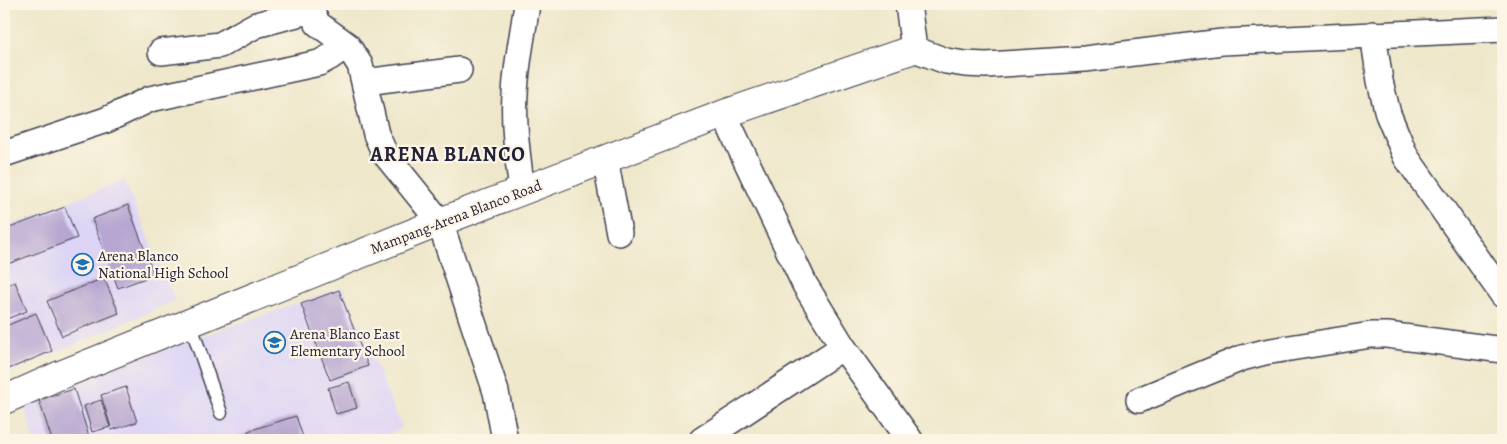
<svg xmlns="http://www.w3.org/2000/svg" width="1507" height="444" viewBox="0 0 1507 444" font-family="Alegreya,serif">
<rect width="100%" height="100%" fill="#fcf5e5"/>
<filter id="ink" filterUnits="userSpaceOnUse"><feTurbulence type="fractalNoise" baseFrequency=".02" numOctaves="2"/><feDisplacementMap in="SourceGraphic" scale="10" xChannelSelector="R" yChannelSelector="G"/><feConvolveMatrix kernelMatrix="1 2 1 2 8 2 1 2 1" color-interpolation-filters="sRGB"/></filter>
<filter id="wash" filterUnits="userSpaceOnUse"><feTurbulence type="fractalNoise" baseFrequency=".0096" numOctaves="4" result="noise"/><feDisplacementMap in="SourceGraphic" scale="20" xChannelSelector="R" yChannelSelector="G"/><feGaussianBlur stdDeviation="1.12" result="paint"/><feColorMatrix in="noise" values="0 0 0 0 0 0 0 0 0 0 0 0 0 0 0 0 0 1.4 0 .05"/><feComposite in="paint" operator="in"/></filter>
<g filter="url(#wash)">
<rect width="100%" height="100%" fill="#eee7ca"/>
<path fill="#ddd5f6" d="M124,180L175,301L4,375V228Z
M343,287L402,428L377,440H34L22,399Z"/>
<g id="blocks">
<path fill="#b6a6d1" d="M128,205L154,275L118,288L92,219Z
M65,207L77,238L5,265L4,230Z
M104,278L119,313L62,336L47,301Z
M15,282L27,311L4,320V286Z
M339,290L368,366L330,380L301,304Z
M36,313L52,351L4,371V327Z
M349,382L357,408L336,414L328,388Z
M126,387L137,422L112,430L101,395Z
M74,389L90,440H52L39,400Z
M101,400L110,427L92,432L84,406Z
M296,416L304,440H251L248,431Z
M248,433L250,440H227Z"/>
</g>
</g>
<g filter="url(#ink)">
<use href="#blocks" fill-opacity="0" stroke="#414050" stroke-width="1"/>
<g fill="none" stroke-linecap="round" stroke-linejoin="round">
<defs>
<path id="service" d="M190,323L221,413"/>
<path id="minor" d="M310,4L314,17L318,24L347,45L360,65L376,134L385,154L440,222L496,392L505,440
M908,4L914,49L946,61L965,64L986,65L1085,59L1222,42L1503,29
M1373,34L1380,81L1388,114L1406,157L1503,295
M161,52L220,45L256,25L312,10
M365,82L459,70
M724,114L805,285L843,347L910,440
M4,154L106,120L150,99L319,63L330,57L347,45
M605,159L619,233
M522,191C518,159 513,127 515,95C516,64 523,34 527,4
M1139,400L1242,358L1265,352L1371,335H1387L1503,350
M702,440L843,347"/>
<path id="tertiary" d="M4,400L58,376L440,222L724,114L914,49"/>
</defs>
<use href="#service" stroke="#414050" stroke-width="15"/>
<use href="#minor" stroke="#414050" stroke-width="28"/>
<use href="#tertiary" stroke="#414050" stroke-width="30"/>
<use href="#service" stroke="#fff" stroke-width="12"/>
<use href="#minor" stroke="#fff" stroke-width="25"/>
<use href="#tertiary" stroke="#fff" stroke-width="28"/>
</g>
</g>
<defs>
<symbol id="school-ring" viewBox="-11 -11 22 22"><circle r="9.5" fill="#fcf5e5" stroke="#1f6fb2" stroke-width="1.5"/><path d="M0-5L7-2L0 1L-7-2ZM-4 1L0 2.5L4 1V4Q0 6-4 4Z" fill="#1f6fb2"/></symbol>
</defs>
<g fill-rule="evenodd">
<use href="#school-ring" x="70" y="252" width="25" height="25"/>
<use href="#school-ring" x="262" y="330" width="25" height="25"/>
</g>
<g text-anchor="middle" dominant-baseline="central" stroke-width="4.5" stroke-linejoin="round" paint-order="stroke">
<g font-size="15" fill="#22223b" stroke="#fcf5e5">
<text transform="translate(456 217) rotate(-21)">Mampang-Arena Blanco Road</text>
</g>
<g font-size="15" fill="#22223b" stroke="#fcf5e5" text-anchor="start">
<text x="98" y="256">Arena Blanco<tspan x="98" dy="17">National High School</tspan></text>
<text x="290" y="334">Arena Blanco East<tspan x="290" dy="17">Elementary School</tspan></text>
</g>
<g font-size="20" font-weight="bold" letter-spacing="1" fill="#22223b" stroke="#fcf5e5">
<text x="448" y="154">ARENA BLANCO</text>
</g>
</g>
<rect width="1507" height="444" fill="none" stroke="#fcf5e5" stroke-width="20"/>
</svg>
